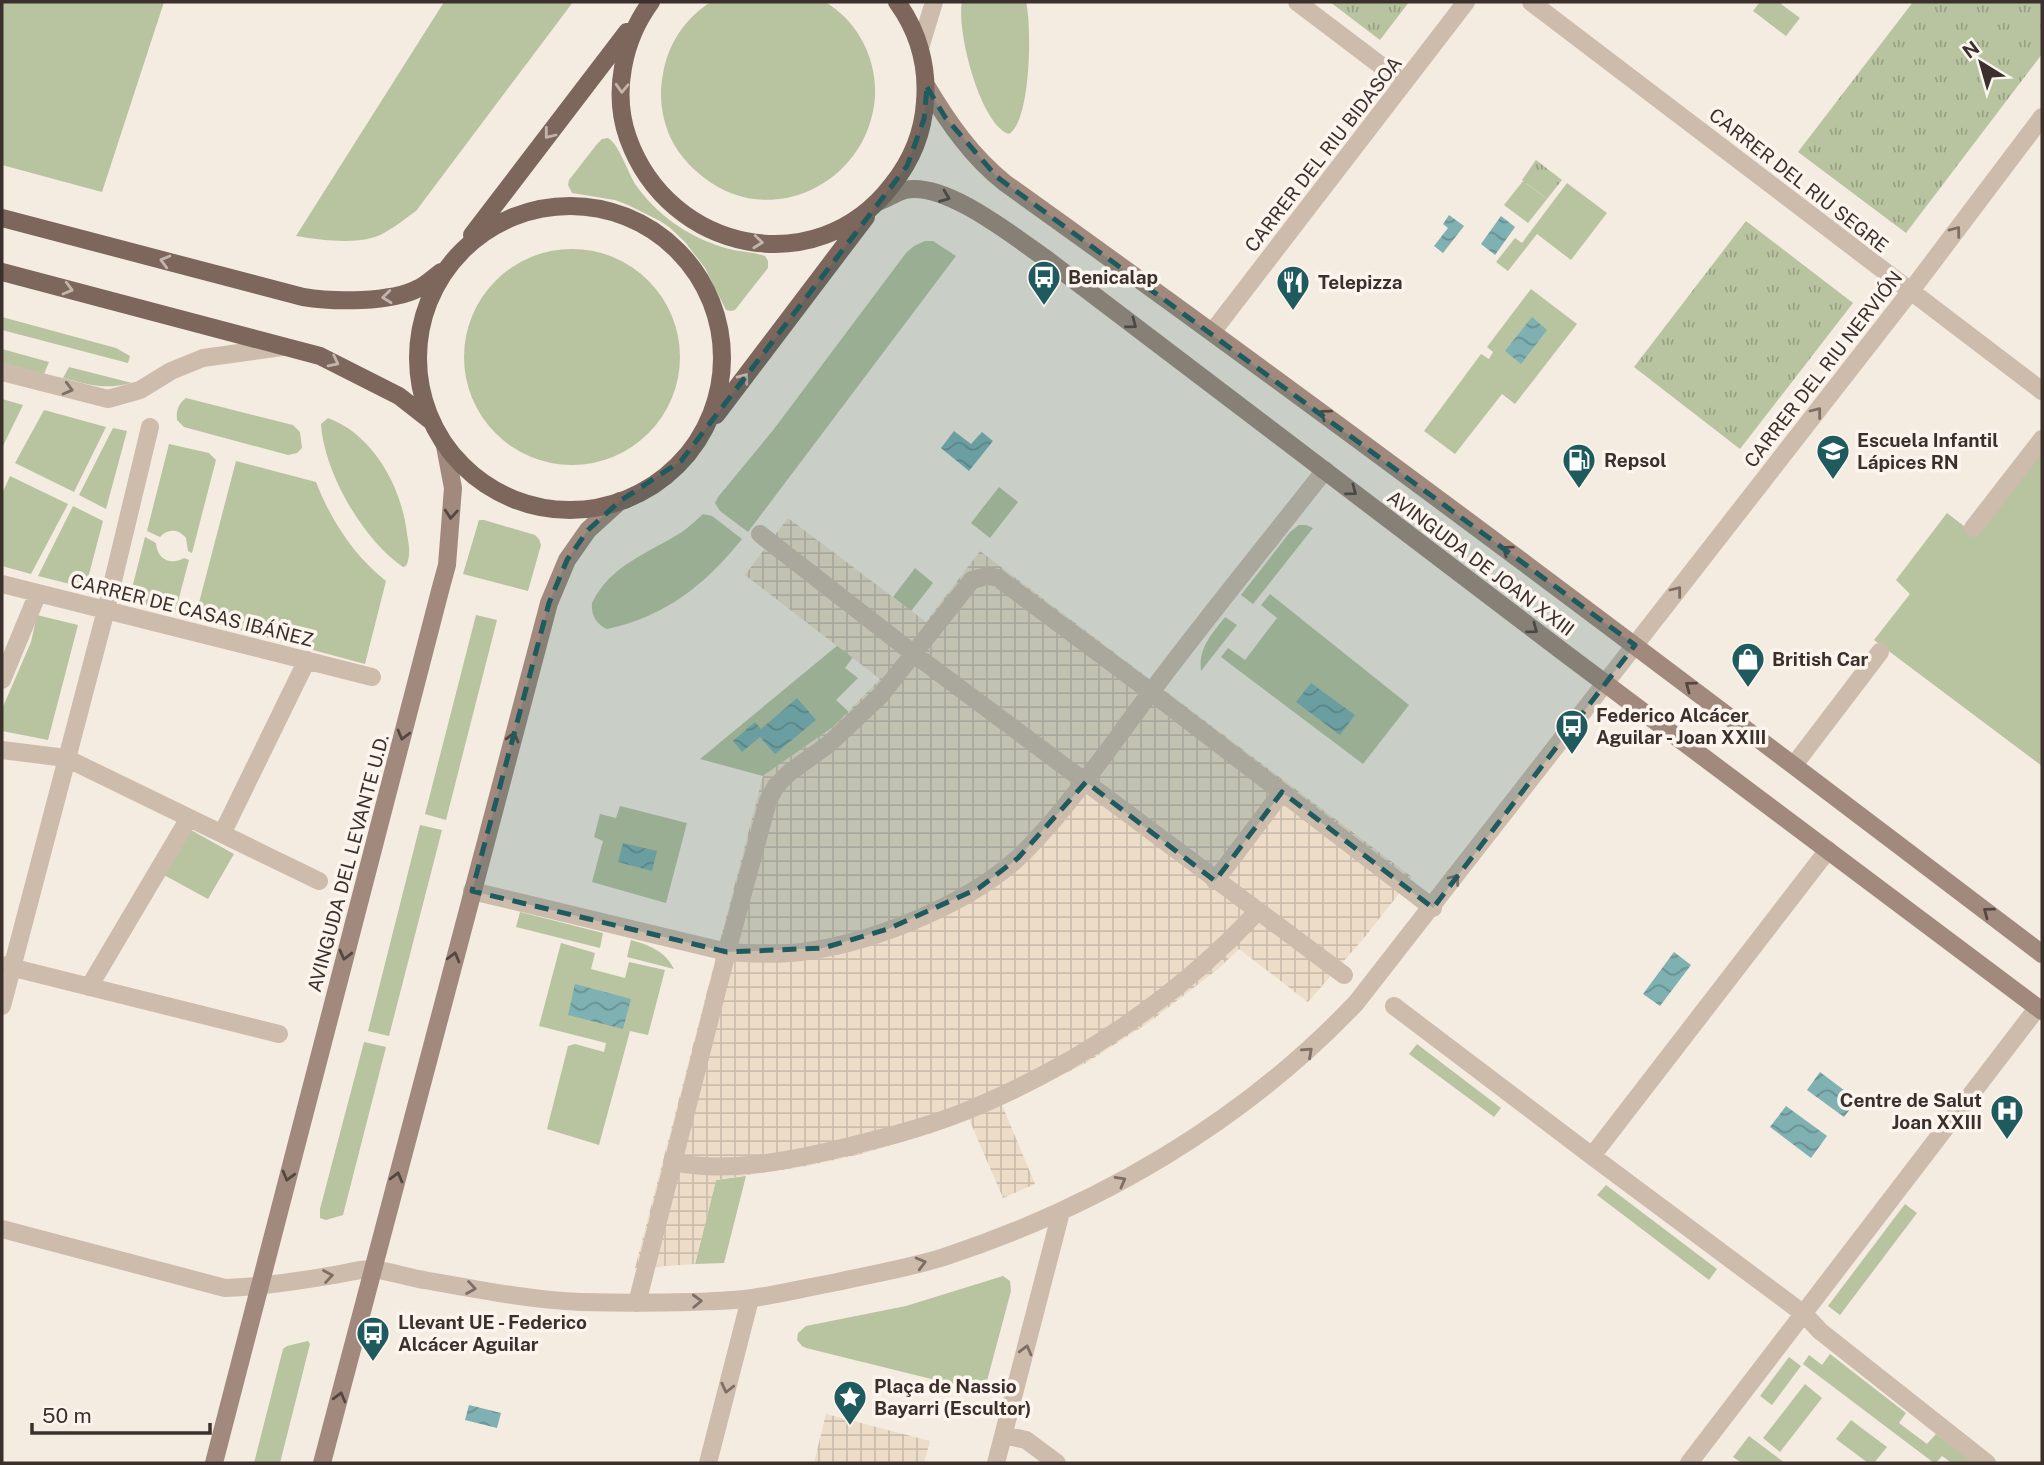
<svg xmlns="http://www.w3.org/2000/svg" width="2044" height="1465" viewBox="0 0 2044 1465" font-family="'Public Sans',sans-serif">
<defs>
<pattern id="park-tufts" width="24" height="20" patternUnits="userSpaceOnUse" patternTransform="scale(1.75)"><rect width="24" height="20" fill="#b8c4a0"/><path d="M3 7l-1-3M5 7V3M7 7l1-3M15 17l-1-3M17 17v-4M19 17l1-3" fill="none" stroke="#97a083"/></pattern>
<pattern id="plaza-grid" width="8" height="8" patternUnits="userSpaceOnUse" patternTransform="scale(1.75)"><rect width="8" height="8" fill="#ecdcc8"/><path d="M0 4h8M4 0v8" fill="none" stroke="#cbbdac"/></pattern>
<pattern id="water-waves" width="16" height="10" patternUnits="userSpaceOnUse" patternTransform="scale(1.75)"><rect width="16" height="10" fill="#7fb0b2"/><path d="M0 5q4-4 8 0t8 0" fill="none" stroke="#699091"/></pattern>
</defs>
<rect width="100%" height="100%" fill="#f4ebe1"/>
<path fill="#b8c4a0" d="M2,2H164L102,192L2,165Z
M444,2H573L416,211C406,218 395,227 384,233C362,246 320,240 296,236Z
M711,2H825C858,21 877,59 875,96C870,181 772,232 703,177C688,165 675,150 668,132C661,113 659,94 663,74C668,44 685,18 711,2Z
M962,2H1026C1032,26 1031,121 1009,134C980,125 956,29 962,2Z
M1760,2H1782L1781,4L1800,18L1786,36L1753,11Z
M608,138C618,143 628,172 635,184C656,214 687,236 722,247C736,252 751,251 765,256L768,261V268L735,310L731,311L726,310L705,268L685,242L669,227L660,221L628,205L615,200L572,193L568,185L569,180L597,144L602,139Z
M1523,181L1547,199L1528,223L1504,205Z
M1567,183L1607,213L1571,260L1537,234L1508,271L1496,262L1515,238L1522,243Z
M925,241H933L956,256L748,532L720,511L715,503L718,497L774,429L906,253L914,246Z
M464 357a108 108 0 1 1 216 0a108 108 0 1 1-216 0Z
M1531,289L1577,324L1515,404L1502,394L1455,454L1424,431L1481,354L1489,359L1493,352L1487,347Z
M2,317L116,348L130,356L128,363L2,330Z
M2,349L49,362L44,374L2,363Z
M69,367L132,383C104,390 91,385 63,378Z
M186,398L293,425L300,432L302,448L297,453L288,455L184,427L177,420C176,411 178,404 186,398Z
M2,399L23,405L2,448Z
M44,410L106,427L74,492L15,463Z
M328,418C374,435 402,488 407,534C409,545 411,556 406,566L403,567C363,540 324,472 321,424Z
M113,428L127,431L106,509L79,495Z
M169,444L209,453L216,460L192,553L188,551L186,538C179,529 168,528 160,537L147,531Z
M2042,451V766L1874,640L1910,594L1896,580L1947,513L1977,536Z
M236,461L316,482C331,520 353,555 386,581L365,664L195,618Z
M10,476L68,504L31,574L2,566V494Z
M999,487L1018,502L990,538L971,523Z
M73,506L103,521L87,582L78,586L38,576Z
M703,514L712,516L742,539C706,584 665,617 607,629C596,624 591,615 592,603C610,565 649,553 682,532C689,527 696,520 703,514Z
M479,520H484L535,535L539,539L541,545L528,591L463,574Z
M1299,525H1306L1313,528L1253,604L1241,595L1290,532Z
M145,537L156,543C157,559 170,566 184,558L189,560L175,613L129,600Z
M915,568L933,583L911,611L893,597Z
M1270,594L1409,705L1363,764L1221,657L1228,648L1245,660L1277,618L1261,605Z
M37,615L78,625L48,740L2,731V709L31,642Z
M476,615L497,620L446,820L425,814Z
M1225,617L1237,625L1201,671C1198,648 1212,634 1225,617Z
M838,645L853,657L845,668L858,678L836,700L849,712L833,727L763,776L700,759Z
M620,806L687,823L666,903L592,882L603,841L594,837L600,814L616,818Z
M420,825L442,830L389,1036L368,1031Z
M191,830L234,854L208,899L164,875Z
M520,912L603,933L600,948L516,927Z
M631,940C649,945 665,951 674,969L627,957Z
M561,943L595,953L591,969L625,978L629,962L665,970L648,1035L630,1031L599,1145L547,1129L568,1046L575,1044L604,1052L606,1043L539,1026Z
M364,1042L386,1047L343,1215L326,1220L320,1218V1209Z
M1417,1044L1501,1108L1494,1117L1409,1054Z
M746,1176L724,1263L695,1264L716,1180Z
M1606,1185L1717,1269L1709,1280L1597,1195Z
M1905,1204L1917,1213L1840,1315L1828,1306Z
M1003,1276L1010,1281L1011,1291L984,1392L806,1348L802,1346L797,1340L798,1333L806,1326L906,1306Z
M308,1341L310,1344L280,1463H254L283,1349L287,1346Z
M1830,1354L1906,1413L1899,1423L1927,1444L1936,1434L1974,1463H1952L1942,1456L1936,1463H1934L1803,1364L1809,1355L1822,1365Z
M1789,1357L1801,1366L1772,1405L1760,1396Z
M1805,1384L1822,1398L1780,1452L1763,1438Z
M1851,1420L1887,1447L1874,1463H1868L1836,1439Z
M1749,1436L1785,1463H1742L1733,1457Z"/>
<path fill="url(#park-tufts)" d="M1330,2H1409L1380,40Z
M1913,2H2042V54L1906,233L1798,152Z
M1536,160L1562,180L1547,199L1522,180Z
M1746,221L1853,303L1740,449L1634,367Z"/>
<path fill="url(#plaza-grid)" d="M788,518L926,622L980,551L1412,877L1364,938L1308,1002L1239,949L1219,968L1151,1021L1086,1063L1002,1105L1035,1184L1003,1198L969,1119L932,1133L861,1154L807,1166L716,1180L695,1264L635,1268L763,776L833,727L880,679L745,575Z
M826,1414L930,1441L924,1463H814Z"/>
<path fill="url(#water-waves)" d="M1449,215L1464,226L1443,253L1434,246L1448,228L1443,224Z
M1501,216L1515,227L1495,255L1481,244Z
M1532,317L1547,330L1521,364L1505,351Z
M954,431L971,444L982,432L993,441L969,471L941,448Z
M1311,683L1355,715L1340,735L1296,702Z
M797,698L816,720L775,754L760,737L742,752L733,741L755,722L761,729Z
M623,843L657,851L652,871L618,862Z
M1674,952L1691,965L1660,1006L1643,994Z
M575,984L631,999L623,1029L568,1015Z
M1820,1072L1857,1100L1844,1117L1807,1090Z
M1786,1106L1827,1136L1811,1158L1770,1127Z
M469,1405L501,1413L497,1428L465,1420Z"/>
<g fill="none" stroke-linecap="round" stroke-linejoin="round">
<path stroke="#cdbbac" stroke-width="18" d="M1297,2L1404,83
M1531,2L2042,391
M920,48L934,2
M1213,331L1466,2
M2,372L108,399L140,390L171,371L203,358L282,347
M1973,528L2042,439
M760,534L914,654L1344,975
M2,584L372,677
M2,680L38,593
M2,750L66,758L319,881
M1794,765L1880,652
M222,834L307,660
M1215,881L1282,792
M472,891L727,952C748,953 770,955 791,953C863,947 964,907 1018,858C1030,847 1040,835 1051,823C1087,781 1118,736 1151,692C1207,617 1267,544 1325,470
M2,965L279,1034
M89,987L189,818
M2,1006L106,610L150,427
M1394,1006L1592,1156L1804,1314L1820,1331L1987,1463
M1592,1156L1828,850
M672,1162C727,1173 781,1162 834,1150C879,1139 924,1128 966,1111C1076,1066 1177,998 1257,912
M2,1229L225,1288C260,1287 293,1282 328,1276C342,1274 356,1270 370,1269C383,1269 409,1278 424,1280C476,1289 529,1300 581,1302C618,1303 655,1303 691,1302C712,1301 733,1301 753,1298C781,1294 809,1287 837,1282C872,1274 909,1268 944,1257C1099,1206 1243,1122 1356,1003L1910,292L2042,117
M637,1303L727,952L768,801L776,786L789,773L829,744L880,696L972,580L988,576L998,578L1151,692L1433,908
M1004,1435L1026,1440L1057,1463
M708,1463L750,1299
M996,1463L1061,1212
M1689,1463L2038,1007"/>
<path stroke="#a18a7d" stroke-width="18" d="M927,87C948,122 972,157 1005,183C1355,433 1699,693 2042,954
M880,201C888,198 897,192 905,190C945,181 1013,236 1045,258L1562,651L2042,1011
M214,1463L441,587L447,565L453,488L445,446
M322,1463L549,603L567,560L588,530L620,501"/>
<path stroke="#7d675c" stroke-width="18" d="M651,2C623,40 612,93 628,138C669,253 817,283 892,185C912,160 923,134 925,102C928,66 918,31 897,2
M418 358a152 152 0 1 1 304 0a152 152 0 1 1-304 0Z
M2,218L303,297C333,302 391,303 419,288C427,284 434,277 441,272
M472,235L627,32
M2,272L320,356L399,396L431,421
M716,415L866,217"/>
</g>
<defs><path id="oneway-chevron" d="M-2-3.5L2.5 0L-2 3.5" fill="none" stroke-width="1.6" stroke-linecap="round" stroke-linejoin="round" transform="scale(1.75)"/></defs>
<g stroke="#c2b5ac">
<use href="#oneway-chevron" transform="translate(622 88) rotate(92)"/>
<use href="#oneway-chevron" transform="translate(549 134) rotate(128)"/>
<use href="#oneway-chevron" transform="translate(758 242) rotate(6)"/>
<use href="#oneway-chevron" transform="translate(165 261) rotate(-165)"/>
<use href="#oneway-chevron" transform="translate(68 289) rotate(15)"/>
<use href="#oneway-chevron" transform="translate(387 297) rotate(174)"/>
<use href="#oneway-chevron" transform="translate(334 362) rotate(27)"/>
<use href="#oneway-chevron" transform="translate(744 378) rotate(-53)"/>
</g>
<g stroke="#544640">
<use href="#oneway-chevron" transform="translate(945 197) rotate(21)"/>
<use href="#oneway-chevron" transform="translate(1132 324) rotate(37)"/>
<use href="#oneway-chevron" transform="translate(1325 414) rotate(-143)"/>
<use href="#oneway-chevron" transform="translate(1352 491) rotate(37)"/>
<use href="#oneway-chevron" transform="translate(451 514) rotate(94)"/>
<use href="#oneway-chevron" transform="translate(1507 550) rotate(-143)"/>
<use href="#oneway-chevron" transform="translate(1533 629) rotate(37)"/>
<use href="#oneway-chevron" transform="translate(1690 686) rotate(-143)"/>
<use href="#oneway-chevron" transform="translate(403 735) rotate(105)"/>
<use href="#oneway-chevron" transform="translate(513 737) rotate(-75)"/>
<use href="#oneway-chevron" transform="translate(1988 912) rotate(-143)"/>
<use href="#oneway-chevron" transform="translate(345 955) rotate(104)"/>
<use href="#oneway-chevron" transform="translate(454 957) rotate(-75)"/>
<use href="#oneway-chevron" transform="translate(288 1176) rotate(105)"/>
<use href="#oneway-chevron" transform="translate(397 1177) rotate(-75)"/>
<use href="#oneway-chevron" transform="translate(340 1397) rotate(-75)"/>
</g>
<g stroke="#7d6f65">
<use href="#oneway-chevron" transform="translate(1956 231) rotate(-53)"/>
<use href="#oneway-chevron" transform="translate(68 389) rotate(15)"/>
<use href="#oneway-chevron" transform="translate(1817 412) rotate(-52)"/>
<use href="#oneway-chevron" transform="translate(1677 591) rotate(-52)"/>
<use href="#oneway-chevron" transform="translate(1455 879) rotate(-52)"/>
<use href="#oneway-chevron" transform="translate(1308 1052) rotate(-42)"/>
<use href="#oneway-chevron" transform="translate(1121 1181) rotate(-29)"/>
<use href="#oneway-chevron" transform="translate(921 1263) rotate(-15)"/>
<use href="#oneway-chevron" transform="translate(328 1276) rotate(-9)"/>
<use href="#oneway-chevron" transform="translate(471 1288) rotate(9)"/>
<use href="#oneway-chevron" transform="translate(697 1301) rotate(-2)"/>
<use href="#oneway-chevron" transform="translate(1026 1350) rotate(-75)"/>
<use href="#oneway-chevron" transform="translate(727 1388) rotate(104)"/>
</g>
<path fill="#1f5a5e" fill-opacity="0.2" stroke="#1f5a5e" stroke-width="5" stroke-dasharray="14 9" stroke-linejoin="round" d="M927,87L945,117L997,177L1635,645L1433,908L1282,792L1215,881L1086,782L1018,858L979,888L888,929L823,948L727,952L472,891L549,603L567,560L588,530L620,501L681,461L907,166L924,119Z"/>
<defs>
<symbol id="bus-pin" viewBox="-11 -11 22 30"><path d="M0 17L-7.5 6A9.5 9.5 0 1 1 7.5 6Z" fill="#1f5a5e" stroke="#fbf5ee"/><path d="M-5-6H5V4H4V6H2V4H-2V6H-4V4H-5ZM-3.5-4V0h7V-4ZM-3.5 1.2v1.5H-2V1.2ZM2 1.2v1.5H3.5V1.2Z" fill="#fff"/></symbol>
<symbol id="restaurant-pin" viewBox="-11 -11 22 30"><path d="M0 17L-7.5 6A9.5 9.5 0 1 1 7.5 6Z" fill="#1f5a5e" stroke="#fbf5ee"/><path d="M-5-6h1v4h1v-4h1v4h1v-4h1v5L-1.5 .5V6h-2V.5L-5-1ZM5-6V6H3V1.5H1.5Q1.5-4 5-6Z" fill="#fff"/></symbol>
<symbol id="school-pin" viewBox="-11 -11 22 30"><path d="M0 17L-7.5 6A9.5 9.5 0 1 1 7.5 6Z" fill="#1f5a5e" stroke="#fbf5ee"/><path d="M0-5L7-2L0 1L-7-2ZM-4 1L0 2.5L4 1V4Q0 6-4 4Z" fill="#fff"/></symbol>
<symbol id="fuel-pin" viewBox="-11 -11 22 30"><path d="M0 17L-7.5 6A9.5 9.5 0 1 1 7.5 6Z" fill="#1f5a5e" stroke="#fbf5ee"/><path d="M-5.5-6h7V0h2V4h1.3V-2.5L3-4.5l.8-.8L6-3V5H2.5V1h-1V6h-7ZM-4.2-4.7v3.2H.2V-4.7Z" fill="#fff"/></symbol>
<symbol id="shop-pin" viewBox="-11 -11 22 30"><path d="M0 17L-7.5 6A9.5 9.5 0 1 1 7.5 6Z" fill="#1f5a5e" stroke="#fbf5ee"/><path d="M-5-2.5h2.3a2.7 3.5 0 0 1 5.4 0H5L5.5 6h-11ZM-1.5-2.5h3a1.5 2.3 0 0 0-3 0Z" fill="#fff"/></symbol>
<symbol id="hospital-pin" viewBox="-11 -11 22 30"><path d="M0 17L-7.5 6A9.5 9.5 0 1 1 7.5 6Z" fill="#1f5a5e" stroke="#fbf5ee"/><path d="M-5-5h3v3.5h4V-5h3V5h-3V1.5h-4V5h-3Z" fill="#fff"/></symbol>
<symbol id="sight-pin" viewBox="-11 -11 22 30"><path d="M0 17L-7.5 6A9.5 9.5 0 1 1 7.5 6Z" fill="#1f5a5e" stroke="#fbf5ee"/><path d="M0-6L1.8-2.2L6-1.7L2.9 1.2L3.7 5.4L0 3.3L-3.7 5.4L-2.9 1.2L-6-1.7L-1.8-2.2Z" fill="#fff"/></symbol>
</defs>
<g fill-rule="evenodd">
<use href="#bus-pin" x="1025" y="258" width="38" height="52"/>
<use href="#restaurant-pin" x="1274" y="263" width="38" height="52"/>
<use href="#school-pin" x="1814" y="432" width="38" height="52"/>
<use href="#fuel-pin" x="1560" y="441" width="38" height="52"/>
<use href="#shop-pin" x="1729" y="640" width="38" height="52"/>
<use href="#bus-pin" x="1553" y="707" width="38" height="52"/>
<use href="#hospital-pin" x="1988" y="1092" width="38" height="52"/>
<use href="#bus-pin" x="354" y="1314" width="38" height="52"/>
<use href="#sight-pin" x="831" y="1378" width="38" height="52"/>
</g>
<g text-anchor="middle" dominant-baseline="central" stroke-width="7" stroke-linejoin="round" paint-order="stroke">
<g font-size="19" fill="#3b302b" stroke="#fbf5ee">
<text transform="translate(1323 154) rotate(-52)">CARRER DEL RIU BIDASOA</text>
<text transform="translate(1799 180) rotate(38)">CARRER DEL RIU SEGRE</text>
<text transform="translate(1823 369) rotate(-52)">CARRER DEL RIU NERVIÓN</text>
<text transform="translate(1481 563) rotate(37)">AVINGUDA DE JOAN XXIII</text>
<text transform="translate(192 610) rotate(14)">CARRER DE CASAS IBÁÑEZ</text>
<text transform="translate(348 863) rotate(-75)">AVINGUDA DEL LEVANTE U.D.</text>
</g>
<g font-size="19" font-weight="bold" fill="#3b302b" stroke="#fbf5ee" text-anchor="start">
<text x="1068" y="277">Benicalap</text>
<text x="1318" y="282">Telepizza</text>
<text x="1857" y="440">Escuela Infantil<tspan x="1857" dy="22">Lápices RN</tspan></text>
<text x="1604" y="460">Repsol</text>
<text x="1772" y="659">British Car</text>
<text x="1596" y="715">Federico Alcácer<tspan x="1596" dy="22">Aguilar - Joan XXIII</tspan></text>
<text x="1982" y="1100" text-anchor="end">Centre de Salut<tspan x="1982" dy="22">Joan XXIII</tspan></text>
<text x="398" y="1322">Llevant UE - Federico<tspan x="398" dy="22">Alcácer Aguilar</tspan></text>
<text x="874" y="1386">Plaça de Nassio<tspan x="874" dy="22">Bayarri (Escultor)</tspan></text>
</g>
</g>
<rect width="2044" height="1465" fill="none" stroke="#3b302b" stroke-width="7"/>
<g transform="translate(1981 63) rotate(323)" stroke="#fbf5ee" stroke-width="5" paint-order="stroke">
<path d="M0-5L12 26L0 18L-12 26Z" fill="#3b302b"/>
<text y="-10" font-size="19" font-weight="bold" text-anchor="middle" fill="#3b302b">N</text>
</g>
<path d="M32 1423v10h178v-10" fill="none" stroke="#3b302b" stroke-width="3.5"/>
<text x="42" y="1423" font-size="21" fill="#3b302b" stroke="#fbf5ee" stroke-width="5" paint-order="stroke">50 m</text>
</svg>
